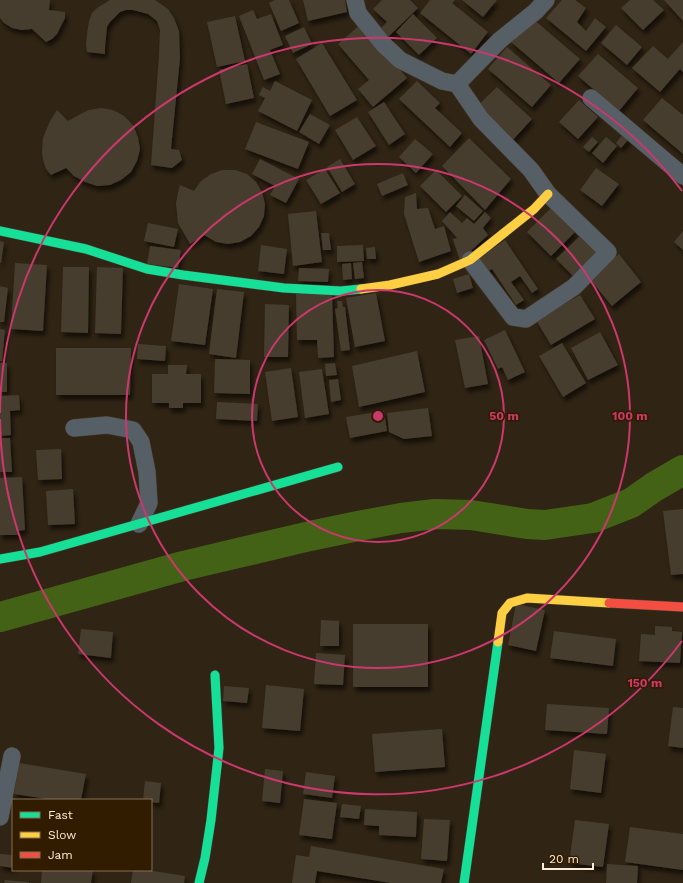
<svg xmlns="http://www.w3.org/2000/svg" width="683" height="883" viewBox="0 0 683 883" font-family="'Work Sans',sans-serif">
<defs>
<filter id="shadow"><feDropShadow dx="2.5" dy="4.5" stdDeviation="2" flood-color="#0009"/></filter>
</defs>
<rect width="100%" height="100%" fill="#302414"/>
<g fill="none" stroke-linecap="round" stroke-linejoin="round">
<path stroke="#436216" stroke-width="30" d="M0,617L183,566L310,536L358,526L401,518L435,514L471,515L527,524L545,525L593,518L631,503L654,487L683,470"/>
</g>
<path fill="#463d2d" filter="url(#shadow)" d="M0,0H50L49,10L65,12V18L57,34L52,39L46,42L32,29L21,30L12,28L4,23L0,18Z
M110,0H155L168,9L174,18L179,31L180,58L171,149L179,150L182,160L172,168L151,165L159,55L160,30L157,21L148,14L133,10H126L120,12L110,22L107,27L105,47V54L87,52L86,44L87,34L89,21L92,13L97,8Z
M275,0H289L299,23L281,31L269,3Z
M303,0H345L347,12L308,21Z
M382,0H410L418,8L385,40L377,32L387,22L373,9Z
M430,0H455L452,3L488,32L471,54L420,13Z
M462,0H497L483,17Z
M562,0H575L586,8L577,22L586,31L595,18L606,27L586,51L546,18Z
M630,0H653L664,10L643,30L621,8Z
M664,0H683V21Z
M253,10L257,19L271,14L283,45L270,50L280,74L264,80L239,16Z
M413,14L437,38L419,55L396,32Z
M235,16L245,61L217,67L207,22Z
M532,18L580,59L559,83L511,42Z
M361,24L407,78L373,107L358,89L369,80L338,44Z
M616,25L642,47L627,65L601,43Z
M304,27L312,44L293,53L285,36Z
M683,42V72L680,69L660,92L632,68L653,46L668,59Z
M322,43L357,100L330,116L296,59Z
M507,47L551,85L532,107L488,69Z
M598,54L638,88L619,111L578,76Z
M247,64L254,98L226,104L219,70Z
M275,81L312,100L297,131L258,111L265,98L259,95L263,87L270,91Z
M417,81L440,103L435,108L462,133L450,147L399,99Z
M497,87L532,119L511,142L474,109Z
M662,98L683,115V154L643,120Z
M579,100L598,117L578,139L559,122Z
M384,102L405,134L389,145L368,112Z
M101,108L113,110L124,116L133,125L138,137L140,149L137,161L131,172L121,180L110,185L97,186L85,182L74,176L66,168L51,175L46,169L43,160L42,151L43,138L50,121L57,110L68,121L88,110Z
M310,114L330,125L319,144L299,132Z
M357,117L376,146L353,160L335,130Z
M256,122L309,142L298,169L245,149Z
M623,134L629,139L621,148L616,143Z
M592,137L598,142L589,152L583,147Z
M606,137L617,146L603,163L592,153Z
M469,138L511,179L485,210L442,166Z
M415,139L433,154L416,173L399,157Z
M260,159L299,179L286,203L270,195L275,186L252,174Z
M340,159L355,184L342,192L327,167Z
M596,168L619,184L602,206L580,190Z
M325,169L340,193L321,204L306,180Z
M222,170H235L247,174L256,182L262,192L265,204L264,216L259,227L251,236L240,242L228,244L216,242L204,235L190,244L178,223L176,203L178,193L180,185L194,191L201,181L211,174Z
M436,170L462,196L446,212L420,186Z
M403,173L408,185L382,196L377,184Z
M416,193L417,209L428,208L435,229L444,226L451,251L419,262L404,214L405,197Z
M465,195L483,211L474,221L456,206Z
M551,208L575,232L551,256L527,232Z
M316,211L322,262L293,266L288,214Z
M450,212L462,223L467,218L474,224L485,212L491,218L483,228L488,235L460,261L453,239L457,238L442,221Z
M148,223L178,229L174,247L144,241Z
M683,231V250L674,242Z
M321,233H329L331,250H323Z
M580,236L597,253L573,276L556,259Z
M505,240L538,289L532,293L520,276L511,282L524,300L516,305L492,269L486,272L477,259Z
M0,241L4,242L1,263H0Z
M261,245L287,249L284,274L258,271Z
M363,245L364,261L337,262V246Z
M150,246L181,250L178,268L147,264Z
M375,247L376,259H367L366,248Z
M619,254L641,282L612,306L589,278Z
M362,262L364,278L355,279L353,263Z
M15,263L47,265L43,331L11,329Z
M351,263L352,279L343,280L342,264Z
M63,267H89L88,333L61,332Z
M97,267L123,268L121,334L95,333Z
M299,268L329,269L328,282L298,281Z
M469,274L473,288L457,293L453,279Z
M179,284L213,289L205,345L171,341Z
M0,286L8,288L4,322H0Z
M217,289L244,292L236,358L209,354Z
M332,293L334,357L318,358L317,340H297L296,294Z
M376,293L385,341L355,347L346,298Z
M580,295L595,319L551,345L536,320Z
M337,301H342L343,307H345L350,350L341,351L335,309L338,308Z
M265,304L289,305L288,357H264Z
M0,329L5,330L2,361H0Z
M505,330L525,372L508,380L502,367L498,369L484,340Z
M600,332L618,365L588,380L571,348Z
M479,336L488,384L465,388L455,340Z
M562,343L586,383L563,397L539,356Z
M138,344L166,346L165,361L137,359Z
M56,348H131L130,395H56Z
M417,351L425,392L359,407L352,366Z
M215,359L250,360V394L214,393Z
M0,363H7V392H0Z
M335,363L337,375L326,376L325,364Z
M168,365H187L186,374H201V403H183V408H169V403H152V374H168Z
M291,368L298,417L272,421L265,372Z
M322,369L329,414L305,418L299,372Z
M338,379L341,400L331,402L329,380Z
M19,395L20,410L10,411L11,435L0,436V396Z
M217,402L258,404L257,421L216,419Z
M428,408L432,436L404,439L389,432L387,413Z
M384,411L387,431L350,438L346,417Z
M0,438H10L12,472H0Z
M61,449L62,479L38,480L36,450Z
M22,477L25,530L17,531L18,535H0V478Z
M73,489L75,524L48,525L46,491Z
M683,509V574L671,575L663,511Z
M516,604L545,610L536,651L508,645Z
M321,620L339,621V646H320Z
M353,624H428V687H353Z
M655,626L672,627V631L682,632L680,663L639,661L641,634L655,635Z
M81,629L113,632L111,658L78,654Z
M554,631L616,639L613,666L550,658Z
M316,653L345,655L343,685L314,684Z
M266,685L304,689L300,731L262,728Z
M224,686L249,688L247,703L223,701Z
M547,704L609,708L607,734L545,730Z
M673,707L683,708V748L668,746Z
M442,729L445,767L375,772L372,734Z
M574,750L606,754L601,793L570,789Z
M19,763L86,774L81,800H54L14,794Z
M265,769L283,771L280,803L262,801Z
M306,772L335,776L332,798L303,794Z
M145,781L161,783L159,803L151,802V800H143Z
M304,799L337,803L332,839L299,835Z
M342,804L361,806L359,819L340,817Z
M365,809L417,812L416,837L379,835V826L364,825Z
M424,819L450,820L447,861L421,859Z
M575,820L609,824L603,867L569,863Z
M630,827L683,834V870L625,862Z
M311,846L444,869L441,883H391L317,871L315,883H292L296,855L309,857Z
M0,854L13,855V868L0,866Z
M607,864L638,866L637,883H606Z
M47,870H93L91,883H41L42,871H46Z
M133,870H147L185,876L184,883H131Z
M5,880L29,882V883H4Z"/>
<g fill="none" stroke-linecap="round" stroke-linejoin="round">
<defs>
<path id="street" d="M355,0L358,13L383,44L400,60L442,81L457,84L481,119L531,170L548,194L608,252L574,287L526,319L513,317L470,260
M457,84L500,40L536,11L546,0
M591,98L683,176
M74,428L107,425L133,430L141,442L147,472L149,503L139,524
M0,817L12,756"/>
<path id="fast" d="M0,231L86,249L147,269L183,275L284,288L341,291L361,289
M0,559L40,552L338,467
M199,883L205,858L211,820L219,748L215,675
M464,883L498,642"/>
<path id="slow" d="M361,289L390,285L438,274L470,260L534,209L548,194
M498,642L502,613L510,603L527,598L609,603"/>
<path id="jam" d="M609,603L683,607"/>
</defs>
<use href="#street" stroke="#4a3f32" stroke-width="18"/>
<use href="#fast" stroke="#4a3f32" stroke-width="10"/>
<use href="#slow" stroke="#4a3f32" stroke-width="10"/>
<use href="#jam" stroke="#4a3f32" stroke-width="10"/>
<use href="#street" stroke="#575f66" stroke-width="17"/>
<use href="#fast" stroke="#16e098" stroke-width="9"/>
<use href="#slow" stroke="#ffcf43" stroke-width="9"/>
<use href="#jam" stroke="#f24e42" stroke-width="9"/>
</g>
<g fill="none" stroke="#cb386d" stroke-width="2">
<circle cx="378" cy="416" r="126"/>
<circle cx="378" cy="416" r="252"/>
<path d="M682 641A378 378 0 0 1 0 419M0 413A378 378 0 0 1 682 191"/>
</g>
<circle cx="378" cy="416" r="6" fill="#cb386d" stroke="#321c00" stroke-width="2"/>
<g font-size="12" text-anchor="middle" font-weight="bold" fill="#cb386d" stroke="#321c00" stroke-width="3.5" stroke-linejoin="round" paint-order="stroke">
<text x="504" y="420">50 m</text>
<text x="630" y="420">100 m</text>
<text x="645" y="687">150 m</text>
</g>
<rect x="12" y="799" width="140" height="72" fill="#321c00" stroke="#836f56"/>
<rect x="20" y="812" width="20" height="6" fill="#16e098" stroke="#836f56"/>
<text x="48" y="819" font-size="12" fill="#fdebd6">Fast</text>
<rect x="20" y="832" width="20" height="6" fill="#ffcf43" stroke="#836f56"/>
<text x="48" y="839" font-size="12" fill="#fdebd6">Slow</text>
<rect x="20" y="852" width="20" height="6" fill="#f24e42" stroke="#836f56"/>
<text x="48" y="859" font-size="12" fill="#fdebd6">Jam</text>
<path d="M543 863v6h50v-6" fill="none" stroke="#fdebd6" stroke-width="2"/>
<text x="549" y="863" font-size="12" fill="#fdebd6" stroke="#321c00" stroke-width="3" paint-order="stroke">20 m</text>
</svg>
